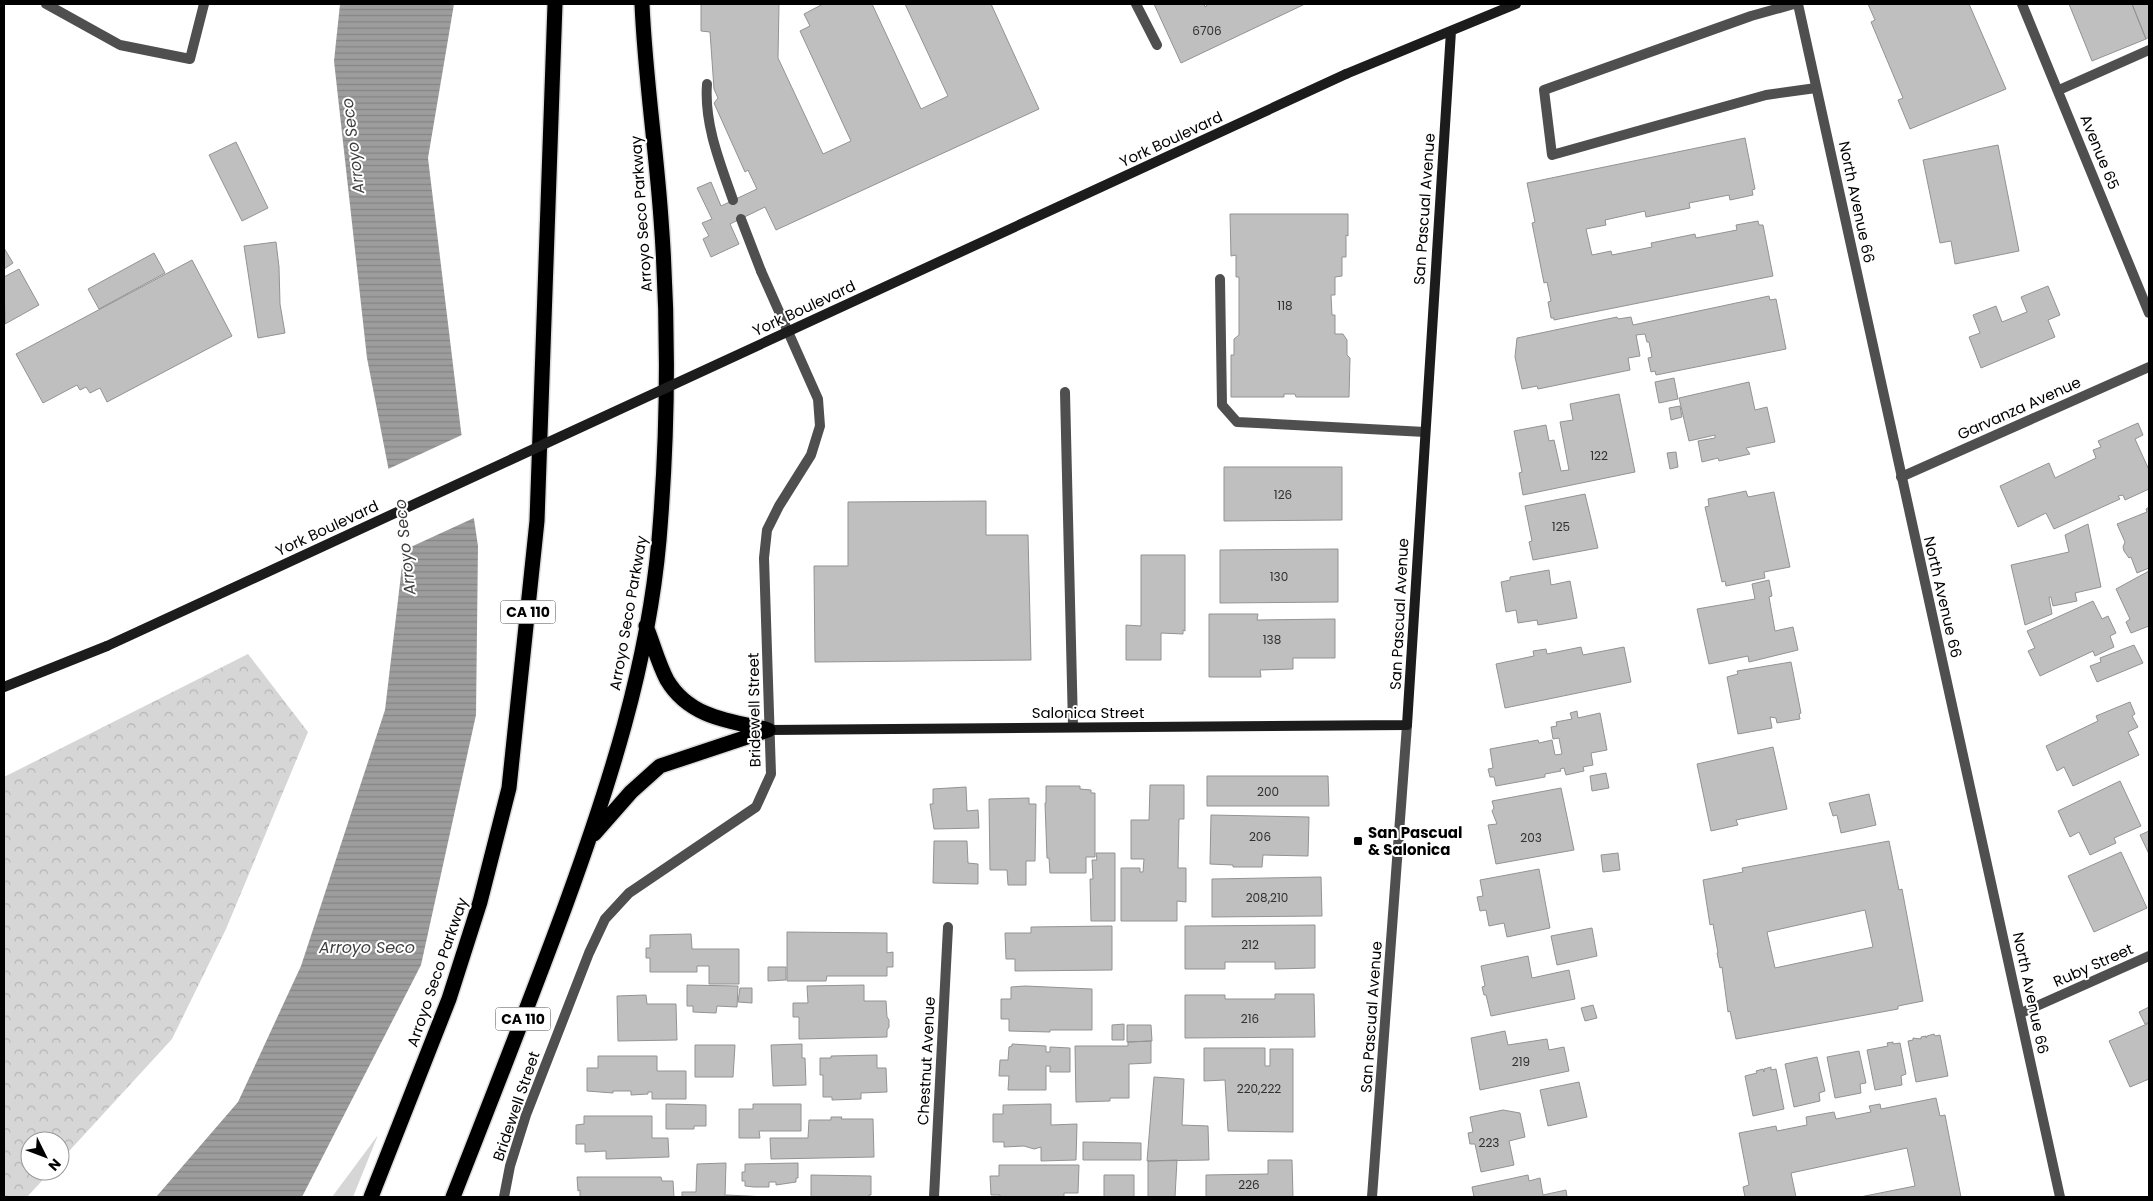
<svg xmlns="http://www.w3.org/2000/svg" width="2153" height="1201" viewBox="0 0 2153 1201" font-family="Poppins,sans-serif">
<defs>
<pattern id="forest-crowns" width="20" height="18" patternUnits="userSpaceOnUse" patternTransform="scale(1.25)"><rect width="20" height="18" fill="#d6d6d6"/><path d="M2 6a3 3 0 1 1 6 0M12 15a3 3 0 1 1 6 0" fill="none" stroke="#b6b6b6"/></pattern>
<pattern id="water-rules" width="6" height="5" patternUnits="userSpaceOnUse" patternTransform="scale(1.25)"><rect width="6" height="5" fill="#9d9d9d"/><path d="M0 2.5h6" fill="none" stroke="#858585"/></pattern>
</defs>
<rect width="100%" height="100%" fill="#fff"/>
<path fill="#d6d6d6" d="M378,1135L353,1197H332Z"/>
<path fill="url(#forest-crowns)" d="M248,654L308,732L226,929L172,1039L60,1161V1141H30V1171H51L27,1197H4V777Z"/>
<path fill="url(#water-rules)" d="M340,4H454L428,158L461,431L478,546L476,715L421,965L302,1197H156L238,1102L301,966L385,710L404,549L367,358L334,61Z"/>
<path fill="#fff" d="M464,434L476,517L402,551L386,470Z"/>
<path fill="#bfbfbf" stroke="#939393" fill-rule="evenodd" d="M701,4H779L778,58L823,154L851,141L800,31L810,26L804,14L823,4H872L921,109L948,96L905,4H991L1039,109L776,230L765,207L730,224L739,244L711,257L703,239L709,236L702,223L712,219L697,188L711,182L721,206L757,189L748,170L745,172L714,103L718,98L714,89L710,32L701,31Z
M1154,4H1204L1205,7L1207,6L1206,4H1305L1181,63Z
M1868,4H1969L2006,89L1910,129L1898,100L1903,98L1871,22L1875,20Z
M2069,4H2132L2146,39L2092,61Z
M2132,4H2149V37L2146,39Z
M1745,138L1755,189L1752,190L1753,195L1730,200L1729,195L1689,203L1690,208L1646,217L1645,211L1605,220L1606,225L1586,229L1592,255L1611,251L1612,255L1652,247L1651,243L1695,234L1696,238L1737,230L1736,225L1758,221L1759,225H1763L1773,276L1554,320V318H1551L1548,302L1551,301L1547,282L1544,283L1532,223L1535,222L1527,183Z
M236,142L268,208L242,221L209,155Z
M1998,145L2019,251L1955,264L1951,241L1940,243L1923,160Z
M1230,214H1348V236L1346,235V257H1342V276L1335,277V295H1331L1332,315H1335V334H1343L1347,340V355L1350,358L1349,397H1296L1295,394H1284V397H1231V355H1234V339L1239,335V277H1236V255L1231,256Z
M276,242L279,267L280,304L285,333L258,338L244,246Z
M4,248L13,263L4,269Z
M154,253L165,273L99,309L88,289Z
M192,260L232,336L107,402L100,388L90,393L86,387L80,390L77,385L43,403L16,354Z
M19,269L39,305L5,324L4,277Z
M2048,286L2060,315L2048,320L2055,337L1981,368L1969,337L1980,333L1973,315L1996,306L2002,322L2027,312L2021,297Z
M1769,296L1770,300L1776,299L1786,349L1656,375L1655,371L1651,372L1648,358L1652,357L1649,342H1647L1645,334L1636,335L1640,356L1628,358L1630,370L1538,389L1537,386L1522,389L1515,357L1517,338L1617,317L1618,319L1631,317L1633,325Z
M1674,378L1678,399L1659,403L1655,382Z
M1749,382L1755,410L1767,407L1775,442L1746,448L1750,454L1719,461L1718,458L1702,462L1698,441L1715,438V435L1689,441L1679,398Z
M1619,394L1635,472L1523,495L1519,473L1522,472L1514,431L1546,425L1549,441L1554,440L1561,471L1569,470L1560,422L1573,420L1570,404Z
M1680,406L1682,417L1671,420L1669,408Z
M2138,423L2143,435L2135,439L2149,470V489L2125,500L2123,495L2118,496L2120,499L2054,529L2046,513L2018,527L2000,486L2049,463L2055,478L2096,458L2093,450L2101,447L2098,441Z
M1676,452L1678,467L1670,469L1667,453Z
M1224,467H1342V520L1224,521Z
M1746,491L1748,497L1774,492L1790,567L1764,572L1765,578L1726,586L1725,581L1722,582L1705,507L1709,506L1708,499Z
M1585,494L1598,548L1533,560L1529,542L1532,541L1525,506Z
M986,501V535H1028L1031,660L815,662L814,566H848V502Z
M2149,507V568L2137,573L2131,557L2129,558L2124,551L2123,547L2125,542L2117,524L2147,512L2146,509Z
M2088,524L2101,587L2075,593L2077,601L2053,606L2051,597H2049L2052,614L2025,625L2011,565L2069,552L2065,535Z
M1338,549V602L1220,603V550Z
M1141,555H1185V631L1183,630V634L1161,633V660H1126V625L1141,626Z
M1549,570L1551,585L1570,581L1577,618L1538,625L1537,620L1518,623L1516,610L1506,612L1501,582L1510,580V577Z
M2149,571V626L2131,633L2126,622L2130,619L2116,589Z
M1769,580L1772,596L1769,597L1775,631L1793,627L1798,650L1749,662L1748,656L1709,664L1697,609L1755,599L1752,584Z
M2093,601L2102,619L2108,616L2116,633L2110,636L2114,647L2095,656L2093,651L2040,676L2028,651L2035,648L2027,631Z
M1209,614H1258L1257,620L1335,619V658H1293V669L1260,670L1261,677H1209Z
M2134,645L2143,663L2097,682L2090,666L2101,662L2100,658Z
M1581,647L1583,655L1624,647L1631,682L1505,708L1496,664L1534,656L1533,651L1546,649L1547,654Z
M1791,662L1801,713L1799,714L1800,719L1777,723L1776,718L1770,717L1772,728L1738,734L1727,677L1738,674L1737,671Z
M2130,702L2135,714L2132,716L2138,727L2128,732L2139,755L2073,786L2064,767L2057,771L2046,746L2098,721L2096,716Z
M1577,711L1578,718L1600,713L1607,750L1591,753L1593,765L1583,767L1584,771L1566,775L1564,768L1560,769L1561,771L1545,774V777L1496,786L1494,777H1490L1488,769L1493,768L1490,749L1538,740L1539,743L1552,740L1555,755L1562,754L1559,738L1553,739L1551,727L1557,726L1556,722L1572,719L1570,713Z
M1773,747L1787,809L1736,820L1738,825L1711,831L1697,764Z
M1606,773L1609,788L1592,791L1590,776Z
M1207,776H1328L1329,806H1207Z
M2120,781L2141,826L2114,838L2116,843L2090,855L2079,832L2070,837L2058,811Z
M1150,785H1184V819H1179L1178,868H1186V902L1177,901V921H1121V868H1140V872H1143L1144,859H1131V820H1149Z
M1046,786H1080V789L1091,790V793H1095V857H1086V873H1050L1049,858H1047L1045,803H1046Z
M966,787L967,811L978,810L979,828L934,829L930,804H933V789Z
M1561,788L1574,850L1496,864L1488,825L1497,824L1492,811L1494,808L1492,801Z
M1869,794L1876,825L1841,833L1837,815L1833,816L1829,803Z
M1029,798V804H1036L1035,861H1026V885H1008L1007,870H990L989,799Z
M1211,815L1309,817L1308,856L1263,855L1262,867H1233V865L1210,864Z
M2149,831V854L2140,835Z
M934,841H967L968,863L978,864V884L933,883Z
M1889,841L1899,890L1902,889L1923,1001L1898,1006V1009L1736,1039L1730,1011L1728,1012L1722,967L1720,968L1717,953H1718L1713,924L1710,925L1703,880L1743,872L1742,868ZM1865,910L1873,947L1775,968L1767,932Z
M2121,852L2147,908L2094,932L2068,876Z
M1096,853H1115V921H1091L1090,879H1093L1092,860H1097Z
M1618,853L1620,870L1603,872L1601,855Z
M1539,869L1550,928L1507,937L1504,923L1489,926L1486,910L1480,911L1477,897L1483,896L1480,880Z
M1321,877L1322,916L1212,917V879Z
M1315,925V968L1275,969V962H1225V969H1185V926Z
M1112,926V970L1015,971V959H1006L1005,933H1031V927Z
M1592,928L1597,956L1557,965L1551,936Z
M787,932L887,933V953L893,952V967H887V976H827L826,981H787Z
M691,934L692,949H739V984H709V966H697V972H650V958H646V948H650V935Z
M1528,956L1532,978L1569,970L1575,999L1491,1016L1486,995H1484L1482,987L1485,986L1481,966Z
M768,967H786V980L768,981Z
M687,985L738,986L737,1007L717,1006L716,1013L693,1012V1006H687Z
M864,985V1001H886L887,1017L889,1020V1027L887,1030V1037L799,1039V1017H793V1003H808L807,986Z
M1025,986L1092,989V1030H1050V1032L1009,1031V1019H1001V999H1011V987Z
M740,988H752V1003L738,1002Z
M1275,994H1314L1315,1037L1185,1038V995H1225V999H1275Z
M646,995L647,1004H676L677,1040L618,1041L617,996Z
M1593,1005L1597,1018L1585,1021L1581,1008Z
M2149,1007V1022L2145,1024L2139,1012Z
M2149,1023V1079L2130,1087L2109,1041Z
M1124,1024V1040H1112V1025Z
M1127,1025H1151L1152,1041L1127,1042Z
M1505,1031L1508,1045L1547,1039L1549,1050L1564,1047L1569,1071L1480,1090L1471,1038Z
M1934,1034L1935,1036L1940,1035L1948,1076L1916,1082L1908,1041L1913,1040V1038L1921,1039V1037L1926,1036V1038L1927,1036Z
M1151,1041V1063L1129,1064V1098H1110V1101L1076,1102L1075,1046H1128V1042Z
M1893,1042V1044L1900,1043L1906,1074L1901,1076L1902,1085L1875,1090L1867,1050L1888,1046L1887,1043Z
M802,1044V1058H805L806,1085L773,1086L771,1045Z
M1012,1044L1046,1046V1052H1050V1047L1070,1048V1072H1050V1066H1046V1090H1008L1009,1076H999L1000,1060H1008L1009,1047L1012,1046Z
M695,1045H735L733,1077H695Z
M1204,1048H1265V1066H1270V1049H1293V1132L1228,1131L1225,1080L1204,1081Z
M1859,1051L1866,1083L1860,1084L1861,1093L1835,1098L1827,1057Z
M877,1055V1068H886L887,1092L861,1093V1099L832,1100V1097H823V1075H820V1058H831V1056Z
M598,1056H657V1071H686V1099H652V1092H648V1094L631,1095V1091H613V1093L587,1091V1068H598Z
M1817,1057L1825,1091L1819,1093L1820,1101L1794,1107L1785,1064Z
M1771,1067V1070L1776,1069L1784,1109L1753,1116L1745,1076L1757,1073L1756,1071L1763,1069L1764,1072V1069Z
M1154,1077L1184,1079L1182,1125L1208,1126L1209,1160L1147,1161Z
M1579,1082L1587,1117L1548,1126L1540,1090Z
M1936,1098L1940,1116L1945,1115L1961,1197H1860L1915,1186L1907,1148L1791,1173L1796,1197H1745L1743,1187L1749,1185L1739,1133L1776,1126L1777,1131L1807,1125L1806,1117L1834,1112L1836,1119L1871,1112L1869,1106L1880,1104L1881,1109Z
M666,1104L706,1105V1126H694V1129H666Z
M753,1104H801V1131H759L760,1138H739V1109H753Z
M1051,1104V1125L1077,1124L1076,1160L1041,1161V1147L1034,1149L1024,1146L1004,1147V1142H993V1114H1003V1105Z
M1503,1110L1520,1113L1525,1137L1509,1141L1514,1165L1481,1172L1475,1144H1470L1468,1133L1473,1132L1470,1117Z
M584,1116H652V1138H668L669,1157L606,1159V1151L585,1152V1144H576V1125L584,1124Z
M831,1117H842L841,1119H873L874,1157L771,1159L770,1138H808L809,1120H831Z
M1083,1142L1141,1143V1160H1083Z
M1177,1160L1175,1197H1148V1161Z
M1268,1160H1292L1293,1197H1206V1175L1268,1174Z
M726,1163L725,1197H682V1192H696L697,1164Z
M798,1163V1178H796V1182L776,1185V1182H769V1187H754L745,1186V1181H742V1172H745V1164Z
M999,1165H1079L1078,1193H1064V1197H1000V1195H991L990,1176H999Z
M811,1175L871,1176V1195H869V1197H811Z
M1104,1175H1134V1197H1104Z
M1528,1175L1529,1181L1540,1178L1543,1195L1566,1190L1567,1197H1474L1472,1187Z
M577,1177H661L662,1181H673L674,1197H580V1190L578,1191Z
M726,1195L767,1197H726Z"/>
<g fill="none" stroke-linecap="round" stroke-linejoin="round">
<defs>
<path id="motorway" d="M646,626C653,643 658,663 667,680C689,717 728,721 766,729
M594,834L631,792L660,766L768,730
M371,1197L449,999L480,902L509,788L537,521L555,4
M453,1197C491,1100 530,1002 566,904C609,786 648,665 659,540C668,433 669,325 661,219C656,147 645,76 642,4"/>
</defs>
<use href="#motorway" stroke="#dbdbdb" stroke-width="18"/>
<path stroke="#4f4f4f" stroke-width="10" d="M46,4L120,45L190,59L204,4
M1136,4L1157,45
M1794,4L1751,16L1544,90L1552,155L1766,95L1816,88
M707,84C704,124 720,163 733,200
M2059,90L2149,50
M741,219L761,271
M1220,279L1222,405L1237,422L1425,432
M1065,392L1073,726"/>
<path stroke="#4f4f4f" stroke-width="10" d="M2022,4L2149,313
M1901,477L2149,367
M2021,1013L2149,956
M504,1197L510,1166L526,1115L589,953L605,919L629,893L756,807L771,774L764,558L767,530L779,506L811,455L820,426L818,399L761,271
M934,1197L948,927"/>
<path stroke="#4f4f4f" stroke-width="10" d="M1798,4L2060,1197
M1372,1197L1407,725"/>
<path stroke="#1c1c1c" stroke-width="10" d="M1346,74L1516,4
M4,687L107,646
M768,730L1407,725L1451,31"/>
<use href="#motorway" stroke="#000" stroke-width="15"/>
<path stroke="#1c1c1c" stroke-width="10" d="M107,646L1346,74"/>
</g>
<rect fill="#000" stroke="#fff" stroke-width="2" x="1353" y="836" width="10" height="10" rx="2.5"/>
<g text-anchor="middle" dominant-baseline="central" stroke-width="4" stroke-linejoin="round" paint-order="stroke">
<g font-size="12" fill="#303030">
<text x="1207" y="30">6706</text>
<text x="1285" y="305">118</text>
<text x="1599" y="455">122</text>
<text x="1283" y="494">126</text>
<text x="1561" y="526">125</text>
<text x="1279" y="576">130</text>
<text x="1272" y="639">138</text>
<text x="1268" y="791">200</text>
<text x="1260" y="836">206</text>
<text x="1531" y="837">203</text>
<text x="1267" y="897">208,210</text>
<text x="1250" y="944">212</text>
<text x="1250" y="1018">216</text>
<text x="1521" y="1061">219</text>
<text x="1259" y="1088">220,222</text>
<text x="1489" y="1142">223</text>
<text x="1249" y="1184">226</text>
</g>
<g fill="#fff" stroke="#4c4c4c" stroke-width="1">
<rect x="500.5" y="600.5" width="55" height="23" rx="4"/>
<rect x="495.5" y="1007.5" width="55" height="23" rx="4"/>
</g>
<g font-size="14" font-weight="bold" fill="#000">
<text x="528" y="612">CA 110</text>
<text x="523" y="1019">CA 110</text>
</g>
<g font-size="15" fill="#000" stroke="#fff">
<text transform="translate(1171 139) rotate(-25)">York Boulevard</text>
<text transform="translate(2100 152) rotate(68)">Avenue 65</text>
<text transform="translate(1857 202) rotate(78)">North Avenue 66</text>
<text transform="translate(1424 209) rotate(-86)">San Pascual Avenue</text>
<text transform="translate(641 214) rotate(-94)">Arroyo Seco Parkway</text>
<text transform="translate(804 308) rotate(-25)">York Boulevard</text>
<text transform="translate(2019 408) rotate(-24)">Garvanza Avenue</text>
<text transform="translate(327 528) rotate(-25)">York Boulevard</text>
<text transform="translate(1943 597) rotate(77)">North Avenue 66</text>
<text transform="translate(628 613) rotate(-80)">Arroyo Seco Parkway</text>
<text transform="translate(1399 614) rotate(-87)">San Pascual Avenue</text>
<text transform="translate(754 710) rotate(-91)">Bridewell Street</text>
<text x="1088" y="712">Salonica Street</text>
<text transform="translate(2093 965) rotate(-24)">Ruby Street</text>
<text transform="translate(437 972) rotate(-71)">Arroyo Seco Parkway</text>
<text transform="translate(2031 993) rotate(78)">North Avenue 66</text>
<text transform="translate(1371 1017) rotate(-86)">San Pascual Avenue</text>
<text transform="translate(926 1061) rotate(-87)">Chestnut Avenue</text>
<text transform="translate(516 1106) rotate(-71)">Bridewell Street</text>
</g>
<g font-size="15" font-weight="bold" fill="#000" stroke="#fff" text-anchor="start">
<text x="1368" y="832">San Pascual<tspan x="1368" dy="17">&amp; Salonica</tspan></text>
</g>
<g font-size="16" font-style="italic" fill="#3e3e3e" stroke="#fff">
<text transform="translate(353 146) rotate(-97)">Arroyo Seco</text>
<text transform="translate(405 547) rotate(-96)">Arroyo Seco</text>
<text x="367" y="947">Arroyo Seco</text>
</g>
</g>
<rect width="2153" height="1201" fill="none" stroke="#000000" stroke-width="10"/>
<g transform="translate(45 1156) rotate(132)"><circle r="24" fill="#ffffff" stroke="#999999"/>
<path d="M0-4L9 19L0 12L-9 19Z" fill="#000000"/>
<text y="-8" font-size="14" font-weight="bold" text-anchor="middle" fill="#000000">N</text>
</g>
</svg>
